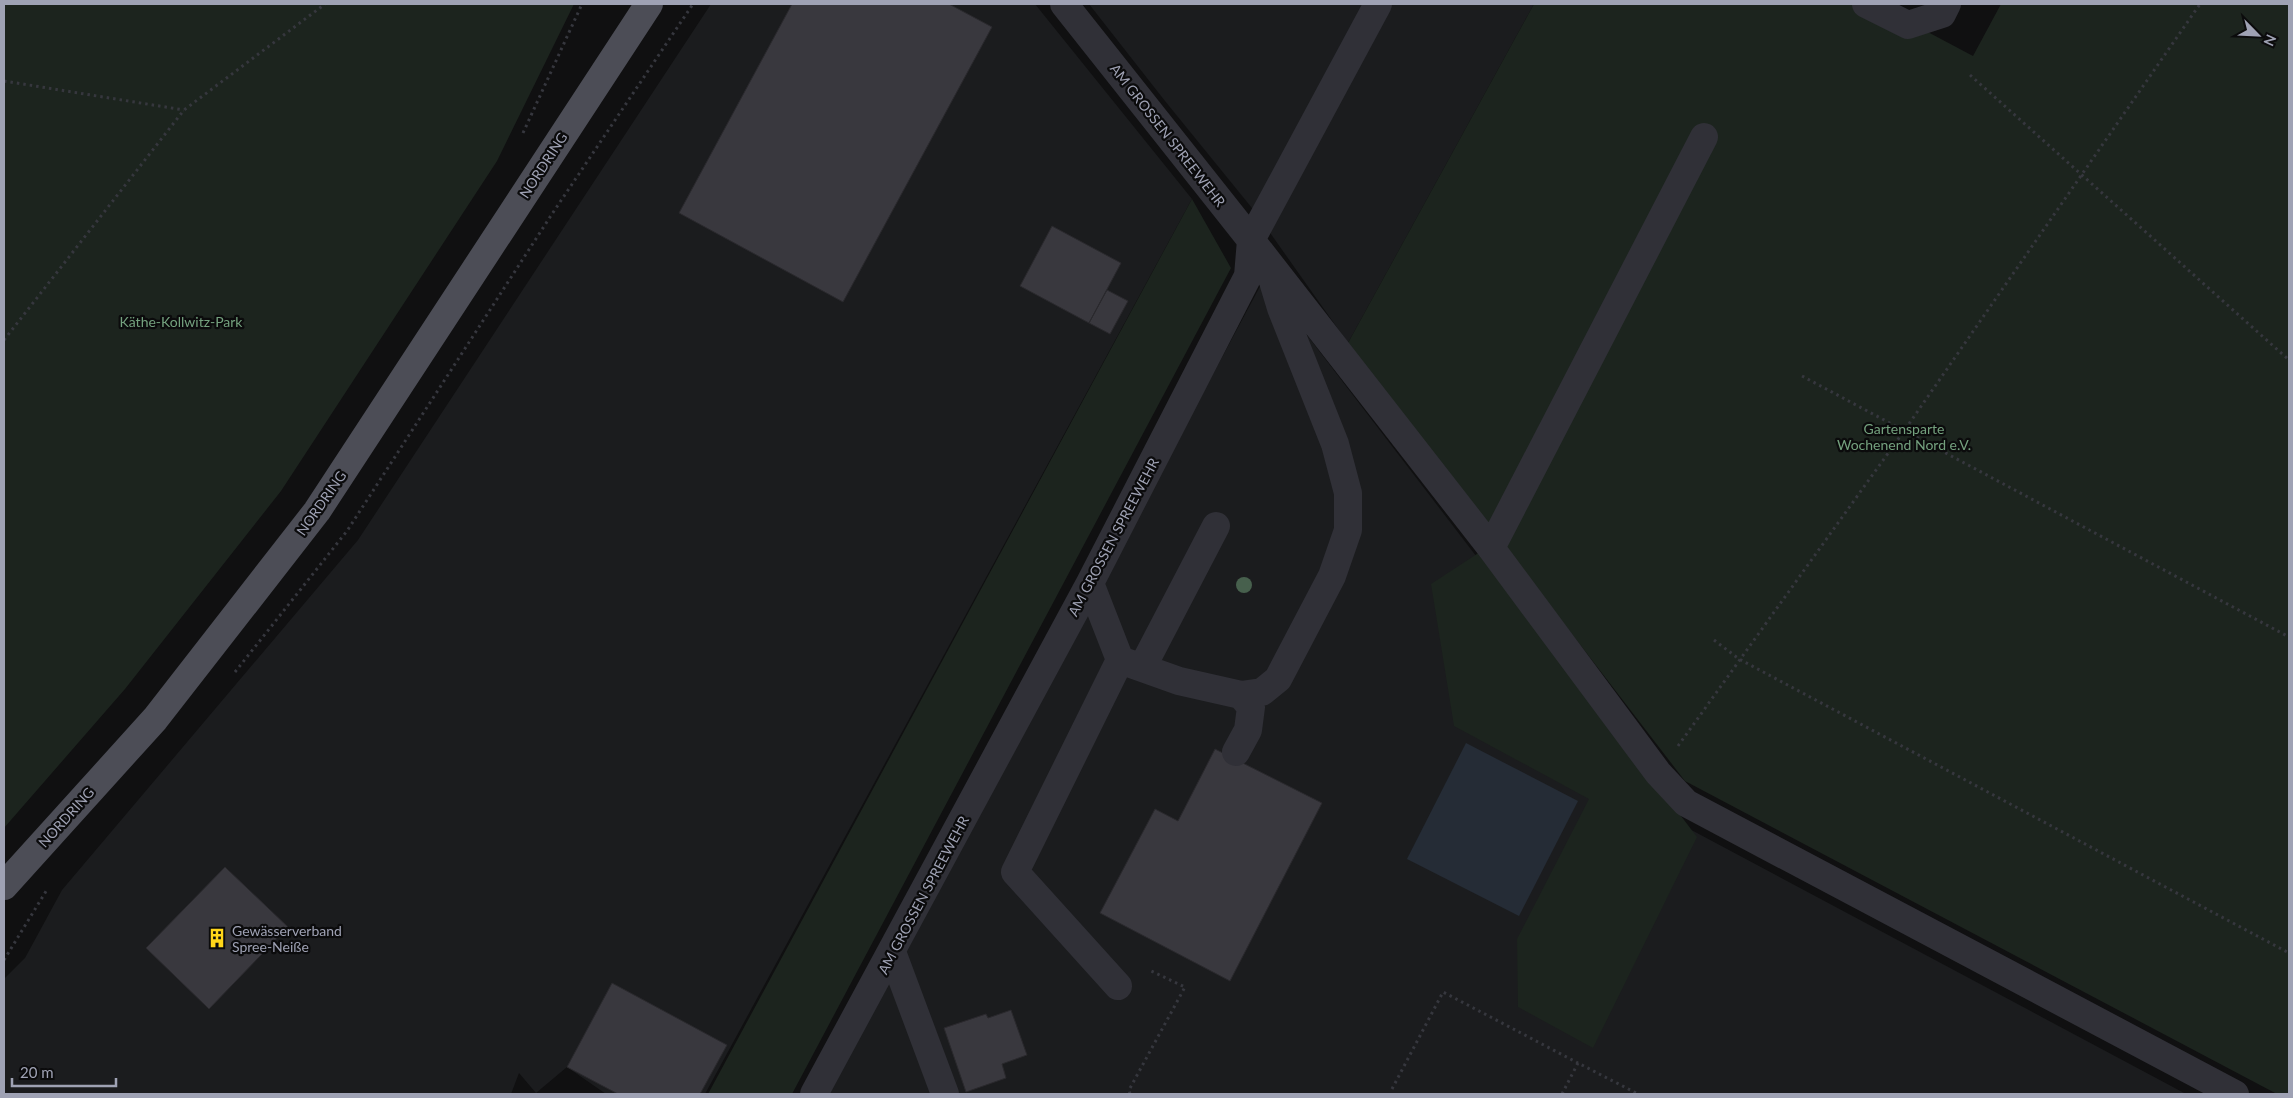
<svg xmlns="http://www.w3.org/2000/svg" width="2293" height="1098" viewBox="0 0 2293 1098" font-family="Lato,sans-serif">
<rect width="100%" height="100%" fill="#101011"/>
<path fill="#1b1c1e" d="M711,4H1035L1192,199L705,1094H606L567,1067L536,1093L519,1073L511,1094H4V979L25,958L62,890L358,540Z
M1089,4H1534L1348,343L1256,213L1165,101Z
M1264,279L1682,825L2186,1094H827Z"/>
<path fill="#1c241e" d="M4,4H574L497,161L281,491L125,689L4,828Z
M1534,4H1875L1973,56L2001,4H2289V1094H2277L1685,781L1348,343Z
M1192,199L1231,268L792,1094H708Z
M1480,552L1697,837L1593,1048L1518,1007L1517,939L1589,799L1454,726L1431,584Z"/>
<path fill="#252c36" d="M1466,743L1578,801L1519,916L1407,859Z"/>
<path fill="#39383e" stroke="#2a292d" d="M792,4H949L992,27L843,302L679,213Z
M1052,226L1121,263L1089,323L1020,286Z
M1107,290L1128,301L1110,334L1089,323Z
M1215,749L1322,803L1230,981L1100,913L1155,809L1178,821Z
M225,867L288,927L209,1009L146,948Z
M612,983L727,1045L700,1094H618L567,1067Z
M1011,1010L1027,1055L1002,1064L1006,1078L966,1092L944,1028L986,1014L988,1018Z"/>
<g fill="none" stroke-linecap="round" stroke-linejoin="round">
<path stroke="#36373e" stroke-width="3" stroke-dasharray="2.5 4" stroke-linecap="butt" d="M1970,75L2289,360
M4,81L184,110
M523,133L582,4
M4,340L184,110L325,4
M1802,376L2289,637
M1714,640L1739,659L2289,953
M235,672L347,531L552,214L693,4
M1678,746L1904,431L2200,4
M4,960L48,888
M1392,1089L1443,992L1578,1063
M1130,1094L1129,1090L1185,987L1149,970
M1562,1094L1578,1063L1638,1094"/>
<path stroke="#303037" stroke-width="28" d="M1378,4L1251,240L1491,548L1658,773L1686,803L2235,1094
M1866,4L1908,25L1942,14L1947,4
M1491,548L1704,137
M1090,583L1120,660L1015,872L1118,986
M1120,660L1179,681L1241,695L1262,692L1278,679L1332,576L1348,530V493L1335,444L1281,308L1271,275
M1143,666L1216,526
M1236,752L1248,730L1251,707L1241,695
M892,952L945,1094
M814,1094L1090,583L1248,276L1251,240L1064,4"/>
<path stroke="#4c4d56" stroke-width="28" d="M4,886L155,719L317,511L649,4"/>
</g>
<circle fill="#47604d" cx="1244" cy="585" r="8"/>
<defs>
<symbol id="building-bare" viewBox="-9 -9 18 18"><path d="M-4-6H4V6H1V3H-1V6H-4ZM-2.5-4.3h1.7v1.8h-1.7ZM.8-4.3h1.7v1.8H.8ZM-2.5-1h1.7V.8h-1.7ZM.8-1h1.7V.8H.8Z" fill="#ffd61a" stroke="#0b0b0c" stroke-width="2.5" paint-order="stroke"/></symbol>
</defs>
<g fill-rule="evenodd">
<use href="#building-bare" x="203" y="924" width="28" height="28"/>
</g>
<g text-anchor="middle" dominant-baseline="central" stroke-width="4.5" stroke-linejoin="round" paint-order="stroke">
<g font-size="14" fill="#9fa2b4" stroke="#0b0b0c">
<text transform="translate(1168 135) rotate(52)">AM GROSSEN SPREEWEHR</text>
<text transform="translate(543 165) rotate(-57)">NORDRING</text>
<text transform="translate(321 503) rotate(-55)">NORDRING</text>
<text transform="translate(1113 537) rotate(-62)">AM GROSSEN SPREEWEHR</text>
<text transform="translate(66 817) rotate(-48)">NORDRING</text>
<text transform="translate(923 895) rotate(-62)">AM GROSSEN SPREEWEHR</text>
</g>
<g font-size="14" fill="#74a17e" stroke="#0b0b0c">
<text x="181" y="321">Käthe-Kollwitz-Park</text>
<text x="1904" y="428">Gartensparte<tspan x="1904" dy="16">Wochenend Nord e.V.</tspan></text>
</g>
<g font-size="14" fill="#9fa2b4" stroke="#0b0b0c" text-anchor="start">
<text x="232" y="930">Gewässerverband<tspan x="232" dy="16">Spree-Neiße</tspan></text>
</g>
</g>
<rect width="2293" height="1098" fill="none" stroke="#9fa2b4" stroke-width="10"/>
<g transform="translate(2258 35) rotate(114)" stroke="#0b0b0c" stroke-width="4" paint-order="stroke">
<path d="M0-4L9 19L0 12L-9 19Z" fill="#9fa2b4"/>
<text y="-8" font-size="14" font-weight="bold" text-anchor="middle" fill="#9fa2b4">N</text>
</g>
<path d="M12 1078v8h104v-8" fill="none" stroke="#9fa2b4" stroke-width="2.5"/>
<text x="20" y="1078" font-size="15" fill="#9fa2b4" stroke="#0b0b0c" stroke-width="4" paint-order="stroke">20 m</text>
</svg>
